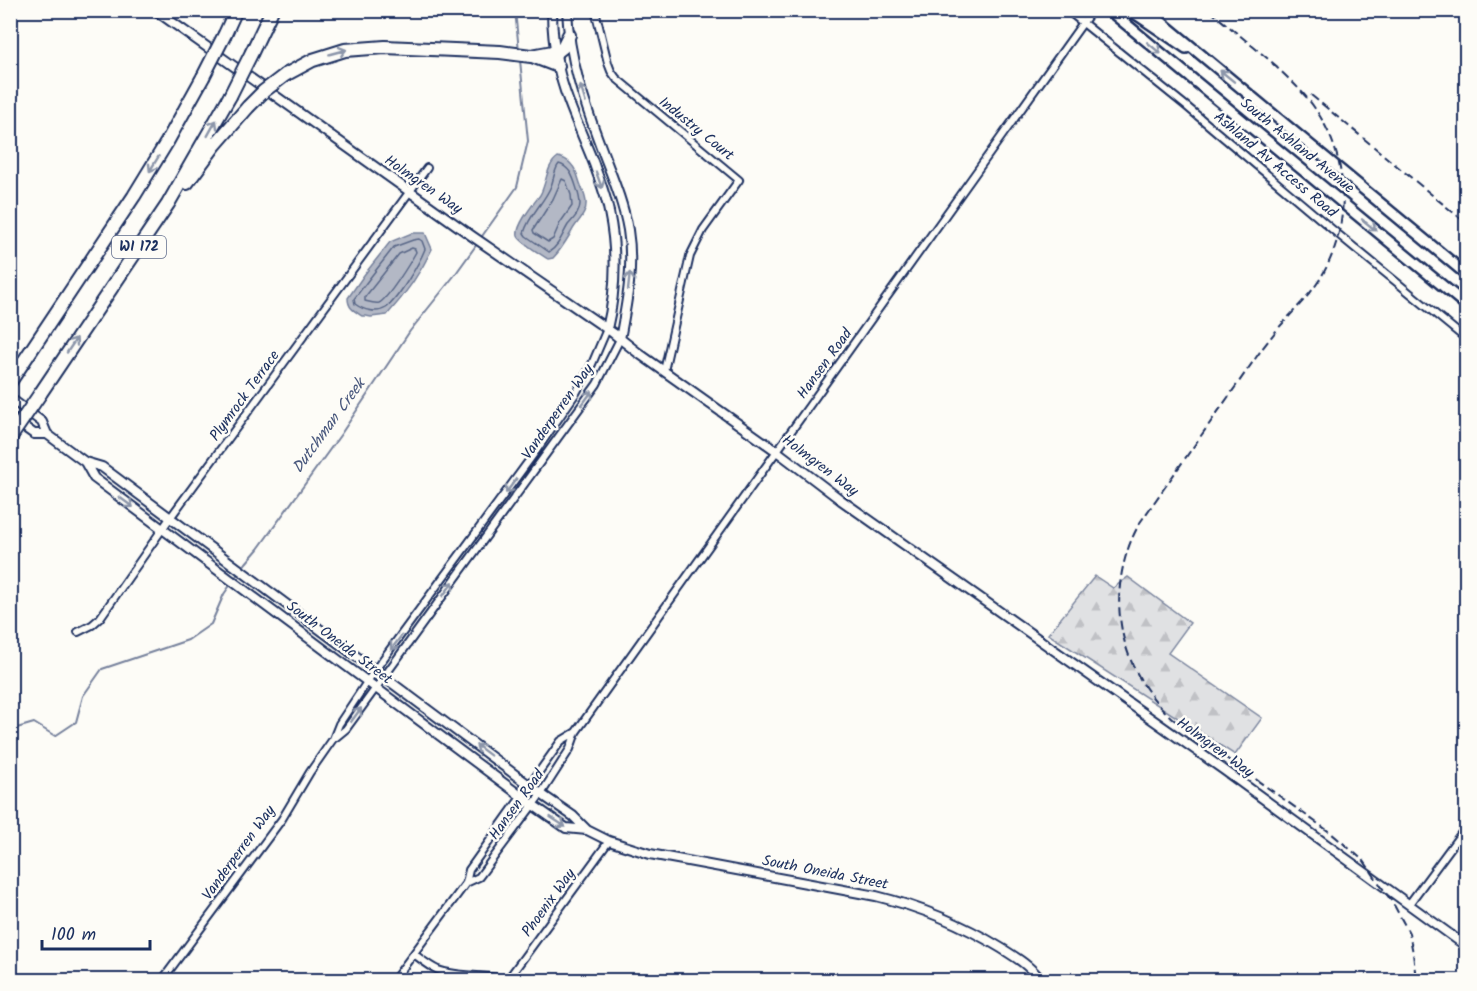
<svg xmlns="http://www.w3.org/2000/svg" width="1477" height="991" viewBox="0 0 1477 991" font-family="Kalam,sans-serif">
<defs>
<pattern id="forest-firs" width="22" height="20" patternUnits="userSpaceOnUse" patternTransform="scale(1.5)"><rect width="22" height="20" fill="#e0e1e3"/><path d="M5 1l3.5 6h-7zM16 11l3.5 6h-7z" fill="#c0c1c5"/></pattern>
</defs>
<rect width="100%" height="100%" fill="#fdfcf7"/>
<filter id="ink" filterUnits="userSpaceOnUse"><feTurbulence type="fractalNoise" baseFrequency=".0167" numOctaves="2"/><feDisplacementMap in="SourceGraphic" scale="12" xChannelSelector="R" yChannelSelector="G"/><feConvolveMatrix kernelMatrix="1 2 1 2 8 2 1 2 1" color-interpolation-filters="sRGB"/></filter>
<g filter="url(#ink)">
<path fill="url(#forest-firs)" stroke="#7e88a0" stroke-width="1.5" d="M1095,576L1113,588L1128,577L1190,623L1168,653L1262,718L1235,755L1048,634Z"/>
<path fill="#b3b8c5" stroke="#76819c" stroke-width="1.5" d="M558,157C570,159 576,169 579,180C581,187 585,194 586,202C587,215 577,221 572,231C566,241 561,250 553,258L548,259C542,255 520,242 518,236C515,226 534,203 540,195C547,183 546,165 558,157Z
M412,233H425L432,249C420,274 405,295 387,315L371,317L366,316H362C354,311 348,308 348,298L364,275L390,242Z"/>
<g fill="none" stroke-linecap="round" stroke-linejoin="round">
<path stroke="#586687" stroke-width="1.5" d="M559,164C564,165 567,168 570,172C574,178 580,197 580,204C580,213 573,219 568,225C562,235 559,246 549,252L526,236L524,233C529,215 544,203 551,186C554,179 554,170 559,164Z
M562,179L566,181L571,195L572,206L560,223L553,239L548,242L534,233L533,230L553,199Z
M419,239L422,241L425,249C419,264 398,299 386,308C377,314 363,310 355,304L354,299L369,279L394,247L413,240Z
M412,248L415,249L416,252C411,261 388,299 379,303C375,304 369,302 365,301V297L399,254Z"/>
<path stroke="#76819c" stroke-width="2" d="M515,10L519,51
M480,239L517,187L528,141L520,60
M234,579L246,563L258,549L341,434L410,331L454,276L477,244
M10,730L34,723L55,736L76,722L83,696L102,669L188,640L211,624L224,594L231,584"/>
<defs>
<path id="minor" d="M595,10L608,63L611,71L616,78L739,180L703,230L690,256L664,371
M1067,10L1186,106L1339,235L1466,339
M78,632L92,625L100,618L170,518L427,168
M335,738L346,729L597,384L620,339
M466,883L479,877L541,794L570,749L576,732L1092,10
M1409,904L1466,827
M414,954C422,960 429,966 438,970C460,978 487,974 510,980
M508,979L609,841
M164,980L163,979L282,819L310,772L333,739L339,724L375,670L536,451L576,393L592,364L607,329
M394,980L466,883L469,870L561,741L576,732"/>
<path id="tertiary" d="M155,10L472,236L613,333L637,352L778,452L841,500L1224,770L1466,946
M552,10C552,28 554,47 558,65C564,97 582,133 594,164C599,179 606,195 609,212C617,250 616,291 607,329
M567,10C569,59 584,102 601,147C611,174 623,201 628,230C634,267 627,302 620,339
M10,398L42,422L47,434L85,462L102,467L541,794L573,816L587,830
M10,417L34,434H47
M85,462L94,478L533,805L566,828L587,830L609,841L650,854L876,896C921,907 962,924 1001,948C1017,958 1030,966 1041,980"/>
<path id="secondary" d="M1109,10L1466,305
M1130,10L1186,48
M1147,10L1466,274"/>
<path id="motorway" d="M225,34L236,10
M252,52L272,10
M532,56L558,66
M285,75L313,60L345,50L385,47L500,52L531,56L558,51L563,47L569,35
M187,183L215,145L248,107
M10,382L134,196L167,142L203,77
M40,394L168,204L230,96"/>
</defs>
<use href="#minor" stroke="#1b2f5e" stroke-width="10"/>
<use href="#tertiary" stroke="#1b2f5e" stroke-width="12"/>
<use href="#secondary" stroke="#1b2f5e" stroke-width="14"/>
<use href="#motorway" stroke="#1b2f5e" stroke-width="16"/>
<use href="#minor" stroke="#fdfcf7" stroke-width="6"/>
<use href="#tertiary" stroke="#fdfcf7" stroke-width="8"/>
<use href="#secondary" stroke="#fdfcf7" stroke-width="9"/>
<use href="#motorway" stroke="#fdfcf7" stroke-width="12"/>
<path stroke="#1b2f5e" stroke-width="2" stroke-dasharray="9 4.5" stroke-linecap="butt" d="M1209,10L1279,68
M1272,63C1288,78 1304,92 1316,110C1350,161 1352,226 1320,279C1310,295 1297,307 1285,321C1276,330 1269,340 1262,349L1139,524C1135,532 1131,540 1128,549C1105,616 1128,686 1184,728L1331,833L1364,861L1394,905L1409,933L1413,953L1416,980
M1311,95L1466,223"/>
<defs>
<path id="motorway-bridge" d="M203,77L225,34
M230,96L252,52
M248,107L264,91L285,75
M10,438L40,394"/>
</defs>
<use href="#motorway-bridge" stroke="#1b2f5e" stroke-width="16" stroke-linecap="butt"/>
<use href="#motorway-bridge" stroke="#fdfcf7" stroke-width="12"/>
</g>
<defs><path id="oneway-shaft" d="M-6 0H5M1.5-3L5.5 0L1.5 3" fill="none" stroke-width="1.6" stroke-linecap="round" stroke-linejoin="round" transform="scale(1.5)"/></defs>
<g stroke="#8c96aa">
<use href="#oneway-shaft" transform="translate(1154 48) rotate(40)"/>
<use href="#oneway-shaft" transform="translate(338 52) rotate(-15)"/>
<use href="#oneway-shaft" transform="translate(1227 76) rotate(-141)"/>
<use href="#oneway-shaft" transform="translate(583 94) rotate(-107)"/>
<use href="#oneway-shaft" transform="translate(212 128) rotate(-61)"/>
<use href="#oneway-shaft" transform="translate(154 164) rotate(121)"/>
<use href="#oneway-shaft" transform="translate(599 180) rotate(70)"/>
<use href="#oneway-shaft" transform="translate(1369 225) rotate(39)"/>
<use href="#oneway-shaft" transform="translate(629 281) rotate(-84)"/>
<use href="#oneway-shaft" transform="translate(72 345) rotate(-56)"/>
<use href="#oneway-shaft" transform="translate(587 398) rotate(-54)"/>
<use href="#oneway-shaft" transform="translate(511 486) rotate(126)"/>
<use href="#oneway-shaft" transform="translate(126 502) rotate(36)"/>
<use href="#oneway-shaft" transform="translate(448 589) rotate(-54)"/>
<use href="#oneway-shaft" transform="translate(396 643) rotate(127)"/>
<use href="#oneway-shaft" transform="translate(356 715) rotate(-54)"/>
<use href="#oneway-shaft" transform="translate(483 750) rotate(-143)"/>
<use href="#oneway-shaft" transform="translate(558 822) rotate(33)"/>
</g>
</g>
<g text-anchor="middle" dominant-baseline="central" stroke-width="5" stroke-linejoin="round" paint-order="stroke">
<rect fill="#fdfcf7" stroke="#5f6c8c" stroke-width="1.5" x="112" y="236" width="54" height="22" rx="4.5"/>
<g font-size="14" font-weight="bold" fill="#1b2f5e">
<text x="139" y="247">WI 172</text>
</g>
<g font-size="15" fill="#1b2f5e" stroke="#fdfcf7">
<text transform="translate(696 129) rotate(39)">Industry Court</text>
<text transform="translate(1297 146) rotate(39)">South Ashland Avenue</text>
<text transform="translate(1275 165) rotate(40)">Ashland Av Access Road</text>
<text transform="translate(423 185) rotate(35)">Holmgren Way</text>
<text transform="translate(825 364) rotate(-54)">Hansen Road</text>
<text transform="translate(245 396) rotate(-54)">Plymrock Terrace</text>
<text transform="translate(558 412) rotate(-55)">Vanderperren Way</text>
<text transform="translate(820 466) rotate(37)">Holmgren Way</text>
<text transform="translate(339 643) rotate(37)">South Oneida Street</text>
<text transform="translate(1215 748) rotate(36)">Holmgren Way</text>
<text transform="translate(517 805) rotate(-54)">Hansen Road</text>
<text transform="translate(239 853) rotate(-54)">Vanderperren Way</text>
<text transform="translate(825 873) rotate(11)">South Oneida Street</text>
<text transform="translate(549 903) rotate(-54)">Phoenix Way</text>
</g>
<g font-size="16" font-style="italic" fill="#49587d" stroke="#fdfcf7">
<text transform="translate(329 426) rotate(-54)">Dutchman Creek</text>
</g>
</g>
<rect width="1477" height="991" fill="none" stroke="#fdfcf7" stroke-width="36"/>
<rect x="18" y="18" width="1441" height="955" fill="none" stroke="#1b2f5e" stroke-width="2" filter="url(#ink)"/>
<path d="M42 940v9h108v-9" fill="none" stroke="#1b2f5e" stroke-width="3"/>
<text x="51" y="940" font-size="18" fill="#1b2f5e" stroke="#fdfcf7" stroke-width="4.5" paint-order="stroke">100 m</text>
</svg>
